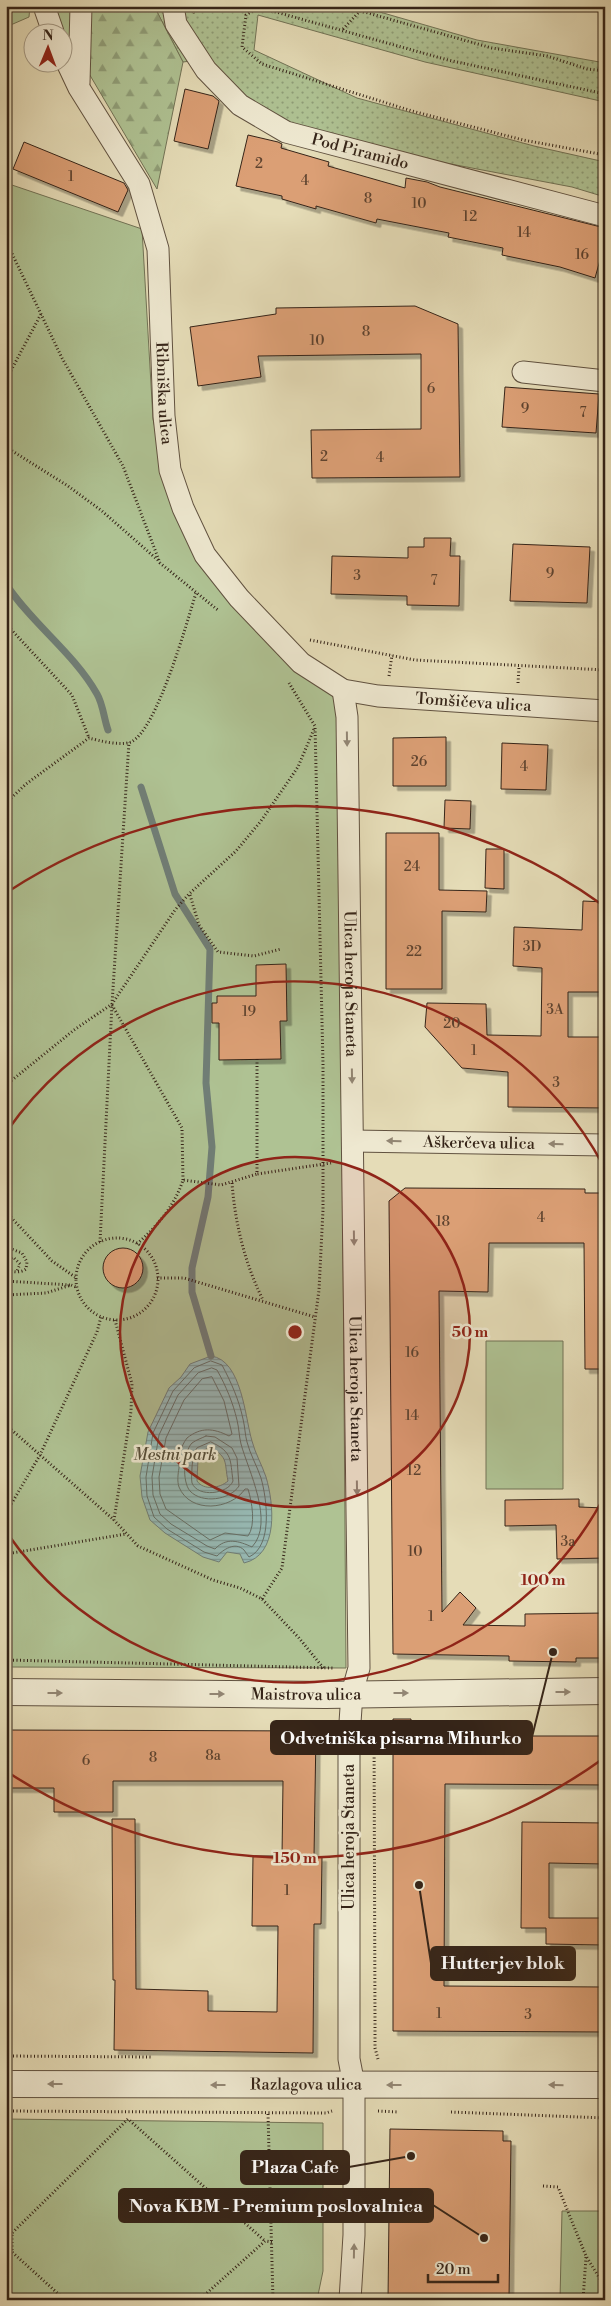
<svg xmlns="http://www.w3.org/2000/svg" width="611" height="2306" viewBox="0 0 611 2306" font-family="'Libre Bodoni',serif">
<defs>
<pattern id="grass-dots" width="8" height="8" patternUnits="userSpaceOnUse" patternTransform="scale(1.25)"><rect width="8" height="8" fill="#afc293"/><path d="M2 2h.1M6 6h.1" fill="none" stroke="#8f9d77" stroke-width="1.8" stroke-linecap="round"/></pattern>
<pattern id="forest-firs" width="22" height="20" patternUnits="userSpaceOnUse" patternTransform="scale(1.25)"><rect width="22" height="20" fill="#afc293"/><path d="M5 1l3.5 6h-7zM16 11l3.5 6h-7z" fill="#8f9d77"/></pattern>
<pattern id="water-rules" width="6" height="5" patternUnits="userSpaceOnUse" patternTransform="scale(1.25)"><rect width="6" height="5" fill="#97bab5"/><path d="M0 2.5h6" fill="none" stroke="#7c9792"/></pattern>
<filter id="shadow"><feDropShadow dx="4.5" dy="4.5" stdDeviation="0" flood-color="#0004"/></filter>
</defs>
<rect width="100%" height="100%" fill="#e5dcb7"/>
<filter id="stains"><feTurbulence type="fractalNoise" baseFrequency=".004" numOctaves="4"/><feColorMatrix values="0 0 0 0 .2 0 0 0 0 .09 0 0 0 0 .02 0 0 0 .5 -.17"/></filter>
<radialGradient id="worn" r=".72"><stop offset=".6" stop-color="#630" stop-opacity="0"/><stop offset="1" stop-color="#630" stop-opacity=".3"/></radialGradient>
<path fill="url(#grass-dots)" stroke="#727356" d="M154,6H188L194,14L195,6H359L477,40L605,63V102L425,62L258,15L254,50L357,98L534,146L605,162V197L572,187L361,147L299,130L242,98L207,59L183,62Z"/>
<path fill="url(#forest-firs)" stroke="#727356" d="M54,6H154L183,62L157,189L58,21Z"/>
<path fill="#afc293" stroke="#727356" d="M6,6H30L29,17L6,27Z
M6,183L142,229L153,419L168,486L242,594L339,688L346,1668L6,1667Z
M486,1341H563V1489H486Z
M6,2119L323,2123V2271L317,2300H6Z
M562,2211H605V2300H560Z"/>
<path fill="url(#water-rules)" stroke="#707e76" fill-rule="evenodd" d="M211,1356C242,1360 245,1418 252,1441C255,1453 262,1465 266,1477C274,1504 279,1555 244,1563L240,1554L227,1552L219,1562L203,1557L165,1533L150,1520L142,1497L140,1476L148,1432L169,1388L181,1377L190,1364ZM210,1447C229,1458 224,1462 228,1481C220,1488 204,1491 197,1481L198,1459L200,1452Z"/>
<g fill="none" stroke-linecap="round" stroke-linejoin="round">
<path stroke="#666f66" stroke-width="1" d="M211,1361L222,1365C231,1382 239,1400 243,1419C245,1427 245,1435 247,1442C250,1454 257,1466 261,1478C267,1499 273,1546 249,1557C247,1555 246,1552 244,1550C235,1541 223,1550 217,1556L204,1552L167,1529L154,1517L147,1496L146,1477L153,1433L173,1391L194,1368Z
M212,1368L217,1370C226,1386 233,1403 237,1420C239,1428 239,1436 241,1444C248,1470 275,1522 252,1547C239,1541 226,1537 215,1549L207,1546L171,1524L160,1514L153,1495L152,1477L159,1435L178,1395L198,1373Z
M212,1377L224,1401L232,1434L229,1436C213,1428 201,1427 187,1438C180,1447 179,1457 179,1468C178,1474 177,1481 179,1487C190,1514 231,1510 245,1489H248C252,1502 256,1525 248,1536L225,1533L210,1540L166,1509L160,1494L159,1477L166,1438L184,1400L202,1379Z
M206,1436L215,1437L232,1448L237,1458L239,1486C230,1500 202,1504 190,1491C182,1482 183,1452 192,1443C196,1440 202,1438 206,1436Z
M211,1442C233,1452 230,1460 233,1481C228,1494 198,1498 192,1483C191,1478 192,1472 192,1467C193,1459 193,1454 197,1448Z"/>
<path stroke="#707e76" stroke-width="7" d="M6,584C32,624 73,652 97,694C103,704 104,719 108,730
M141,787L175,894L210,949L206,1083L212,1147L208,1197L192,1268V1292L211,1356"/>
</g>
<path fill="#db9f75" stroke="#352418" filter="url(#shadow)" d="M185,89L213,96L219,101L208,149L174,141Z
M248,135L278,142L282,144L281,148L329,162L328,166L405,188L406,178L427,182L440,187L605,228V242L595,278L560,267L502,255L503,248L448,237L449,233L377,219L376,223L316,206V209L282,199V196L236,186Z
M24,142L124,183L128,190L118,212L13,169Z
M415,306L458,324L460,477L312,478L311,430L421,429V354L258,356L261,377L198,386L190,327L276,314V308Z
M505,387L599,394L596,433L502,427Z
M424,538H451L450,556H460L459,606L407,605V596L331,594L332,556L408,558V547H424Z
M513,544L590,547L587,603L510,601Z
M446,737V786H393V738Z
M502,743L548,745L546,790L501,789Z
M445,800L471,801L470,829L444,828Z
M386,833H439V890L487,891L486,912L442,911V989H386Z
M486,849H504V889L485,888Z
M583,901L605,902V992H568V1037H605V1108L508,1107V1072L462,1068L425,1027L427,1003L486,1004L487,1035L541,1036L542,968L513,966L514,927L582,930Z
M286,964L287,1021H280L281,1059L219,1060V1023H212V1003H217V996H256V965Z
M405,1188L585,1189V1193H605V1369H585L584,1243H489L488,1292L439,1291L442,1612L460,1592L476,1608L463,1625L525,1626V1614L605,1613V1658H576V1662L509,1661V1656L393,1654L389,1201Z
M103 1268a20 20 0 1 1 40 0a20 20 0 1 1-40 0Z
M579,1499V1507L605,1508V1558L557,1559L556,1525L505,1526V1500Z
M393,1719H411V1736H605V1785L445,1784L444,1986L605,1987V2032L393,2031Z
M6,1730L316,1731L314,1857H322L321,1924H314L313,2053L114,2050L115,1980H113L112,1819H135L136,1989L208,1991V2011L277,2012L278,1926H252L253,1856H282L283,1781H113V1812H54V1788H6Z
M522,1822L605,1823V1864L549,1863V1918H604L603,1945L546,1944V1928H521Z
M390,2129L503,2131V2141H511L509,2300H388Z"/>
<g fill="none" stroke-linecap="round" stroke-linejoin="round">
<defs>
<g id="minor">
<path d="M44,6L53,32"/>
<path id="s1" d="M173,6L176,24L206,70L240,105L286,132L605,216"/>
<path id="s2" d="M62,52L79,88L139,184L158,249L164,416L170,470L183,508L205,555L239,598L301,663L343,690L378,696L605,711"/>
<path d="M79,83L81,6"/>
<path d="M523,372L605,381"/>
<path id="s3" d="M343,690L347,717L359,1668L352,1693L349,1737V2059L354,2085V2235L350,2300"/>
<path id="s4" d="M353,1141L605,1145"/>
</g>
<g id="tertiary">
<path id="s5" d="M6,1692L325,1695L605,1691"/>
<path id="s6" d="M6,2084L605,2085"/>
</g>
</defs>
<use href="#minor" stroke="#615240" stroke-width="23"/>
<use href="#tertiary" stroke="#615240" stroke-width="28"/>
<path stroke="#352418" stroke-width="3" stroke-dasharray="1 2.5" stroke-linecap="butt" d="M343,6L492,48L547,56L587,69L605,71
M258,7L246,15L242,47L262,64L412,111L523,140L605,155
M258,7L448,60L605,94
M343,29L360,11
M6,241L62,358L123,466L160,563L219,611
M6,380L41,314
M6,447L68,486L102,511L160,562
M6,624L72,695L89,738
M310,640L415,660L605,670
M389,676L392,655
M518,683L519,667
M6,803L26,784L89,738C100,741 120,746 131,742C157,730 187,622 196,593
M190,895L199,925L218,952L254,956L281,949
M112,1005L182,1128L183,1180
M257,1059V1174L331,1163
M6,1085L74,1030L112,1004L175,910L189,894L236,851L261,821L298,767L314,729
M232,1183C235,1223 245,1264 263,1300
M6,1212L52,1261L75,1277
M76 1279a41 41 0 1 1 82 0a41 41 0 1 1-82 0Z
M100,1242L112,1004L129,742
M137,1244C158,1225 174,1207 183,1180L221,1185L257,1174
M6,1247L22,1253L27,1262L26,1269C21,1273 11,1273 6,1268
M6,1262L13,1257L20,1264L17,1271
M157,1278H184L315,1317
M6,1281L70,1285
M6,1295L46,1293L71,1285L76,1287
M115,1320L132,1384L131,1411L114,1520L138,1546L213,1580L240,1588L262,1599L299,1638L325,1670
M6,1425L114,1520
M6,1513L40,1455L97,1332L101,1317
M6,1554L126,1534
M262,1599L282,1568L319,1290L323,1210V1064L315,726L289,683
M6,1660L333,1668
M374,1726L375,2024V2048L378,2059
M6,2056L153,2057
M6,2111L326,2113L332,2111
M378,2111L399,2112
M451,2112L605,2118
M268,2114L273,2300
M543,2186L558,2187L586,2256L605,2287
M65,2300L12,2252V2233L128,2119L265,2241
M199,2300L265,2241L272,2242
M583,2300L586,2257"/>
<use href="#minor" stroke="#eee8d0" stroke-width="21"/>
<use href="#tertiary" stroke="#eee8d0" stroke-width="26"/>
</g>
<defs><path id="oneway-solid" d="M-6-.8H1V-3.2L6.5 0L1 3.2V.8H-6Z" transform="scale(1.25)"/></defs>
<g fill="#928674">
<use href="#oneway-solid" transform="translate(347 739) rotate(89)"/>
<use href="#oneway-solid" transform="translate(352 1076) rotate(89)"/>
<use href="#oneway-solid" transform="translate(394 1141) rotate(-179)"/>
<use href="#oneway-solid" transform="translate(556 1144) rotate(-179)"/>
<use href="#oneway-solid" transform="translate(354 1238) rotate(89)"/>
<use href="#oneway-solid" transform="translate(357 1488) rotate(89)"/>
<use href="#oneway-solid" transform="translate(563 1692)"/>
<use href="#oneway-solid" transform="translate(55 1693)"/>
<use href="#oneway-solid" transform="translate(401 1693)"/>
<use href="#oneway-solid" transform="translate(217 1694)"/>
<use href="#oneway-solid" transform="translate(55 2084) rotate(-180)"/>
<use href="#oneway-solid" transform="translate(218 2085) rotate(-180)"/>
<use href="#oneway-solid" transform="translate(394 2085) rotate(180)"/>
<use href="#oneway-solid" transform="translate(556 2085) rotate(-179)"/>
<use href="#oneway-solid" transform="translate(354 2251) rotate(-89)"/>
</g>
<circle cx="295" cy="1332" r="175" fill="#8f2418" fill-opacity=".12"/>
<g fill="none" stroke="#8f2418" stroke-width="2.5">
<circle cx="295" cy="1332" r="175"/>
<path d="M603 1499A351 351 0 0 1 7 1533M7 1131A351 351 0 0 1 603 1165"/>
<path d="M604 1758A526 526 0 0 1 9 1773M9 891A526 526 0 0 1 604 906"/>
</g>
<g text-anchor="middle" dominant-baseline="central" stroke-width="5" stroke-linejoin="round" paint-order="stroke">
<g font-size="14" fill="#5e432f">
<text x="259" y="164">2</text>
<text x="71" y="177">1</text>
<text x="305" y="181">4</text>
<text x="368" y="199">8</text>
<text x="419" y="204">10</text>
<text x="470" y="217">12</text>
<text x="524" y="233">14</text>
<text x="582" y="255">16</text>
<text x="366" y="332">8</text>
<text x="317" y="341">10</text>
<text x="431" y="389">6</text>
<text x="525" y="409">9</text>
<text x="583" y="413">7</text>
<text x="324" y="457">2</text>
<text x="380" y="458">4</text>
<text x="550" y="574">9</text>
<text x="357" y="576">3</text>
<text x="434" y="581">7</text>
<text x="419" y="762">26</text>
<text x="524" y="767">4</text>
<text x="412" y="867">24</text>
<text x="532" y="947">3D</text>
<text x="414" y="952">22</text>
<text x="555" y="1010">3A</text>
<text x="249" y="1012">19</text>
<text x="452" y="1024">20</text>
<text x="474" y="1051">1</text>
<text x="556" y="1083">3</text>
<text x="541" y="1218">4</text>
<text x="443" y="1222">18</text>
<text x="412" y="1353">16</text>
<text x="412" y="1416">14</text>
<text x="414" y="1471">12</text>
<text x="568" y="1542">3a</text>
<text x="415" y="1552">10</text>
<text x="431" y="1617">1</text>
<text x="213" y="1756">8a</text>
<text x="153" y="1758">8</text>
<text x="86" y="1761">6</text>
<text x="287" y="1891">1</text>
<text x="439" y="2014">1</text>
<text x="528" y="2015">3</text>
</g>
<g font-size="16" fill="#352418" stroke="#eee8d0">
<text stroke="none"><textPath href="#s1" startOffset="252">Pod Piramido</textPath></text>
<text stroke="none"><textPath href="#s2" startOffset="365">Ribniška ulica</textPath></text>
<text stroke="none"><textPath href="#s2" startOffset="860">Tomšičeva ulica</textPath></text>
<text stroke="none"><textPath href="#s3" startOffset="294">Ulica heroja Staneta</textPath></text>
<text stroke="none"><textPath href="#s4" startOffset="126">Aškerčeva ulica</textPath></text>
<text stroke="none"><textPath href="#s3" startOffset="699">Ulica heroja Staneta</textPath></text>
<text stroke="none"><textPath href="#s5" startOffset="300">Maistrova ulica</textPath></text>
<text transform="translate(349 1837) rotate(-90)">Ulica heroja Staneta</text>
<text stroke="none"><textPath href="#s6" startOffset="300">Razlagova ulica</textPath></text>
</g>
<g font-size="16" font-style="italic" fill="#544c37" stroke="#eee8d0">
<text x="175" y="1455">Mestni park</text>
</g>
</g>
<circle cx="295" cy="1332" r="8" fill="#8f2418" stroke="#eee8d0" stroke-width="2.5"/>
<g font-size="15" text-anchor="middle" font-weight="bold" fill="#8f2418" stroke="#eee8d0" stroke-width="5" stroke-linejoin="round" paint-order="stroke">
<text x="470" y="1337">50 m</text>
<text x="543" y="1585">100 m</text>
<text x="295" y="1863">150 m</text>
</g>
<path fill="none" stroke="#352418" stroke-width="2" d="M553 1652L532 1737M419 1885L431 1963M411 2156L349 2167M484 2238L433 2205"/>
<g fill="#352418" stroke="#eee8d0" stroke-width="2">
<circle cx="553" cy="1652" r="5"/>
<circle cx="419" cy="1885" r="5"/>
<circle cx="411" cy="2156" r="5"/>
<circle cx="484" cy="2238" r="5"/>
</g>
<g fill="#352418" stroke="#352418" stroke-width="2">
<rect x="271" y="1721" width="261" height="33" rx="5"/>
<rect x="431" y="1947" width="144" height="33" rx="5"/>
<rect x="241" y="2151" width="108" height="33" rx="5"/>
<rect x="119" y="2189" width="314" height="33" rx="5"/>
</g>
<g font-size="18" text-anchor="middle" font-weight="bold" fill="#fff">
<text x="401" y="1744">Odvetniška pisarna Mihurko</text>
<text x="503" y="1969">Hutterjev blok</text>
<text x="295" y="2173">Plaza Cafe</text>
<text x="276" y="2212">Nova KBM - Premium poslovalnica</text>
</g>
<rect width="611" height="2306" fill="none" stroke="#e5dcb7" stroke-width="25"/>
<rect x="8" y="8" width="596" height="2291" fill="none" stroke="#352418" stroke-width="2.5"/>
<rect x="12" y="12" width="586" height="2281" fill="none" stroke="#352418"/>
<g transform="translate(48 48) rotate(1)"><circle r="24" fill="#eee8d0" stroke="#a49a86"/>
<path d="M0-4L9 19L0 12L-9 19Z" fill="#8f2418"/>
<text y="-8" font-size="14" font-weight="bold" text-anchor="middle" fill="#352418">N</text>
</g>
<path d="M428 2274v8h70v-8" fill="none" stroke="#352418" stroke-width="2.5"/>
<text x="436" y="2274" font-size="15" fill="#352418" stroke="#eee8d0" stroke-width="4" paint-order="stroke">20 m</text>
<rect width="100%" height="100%" filter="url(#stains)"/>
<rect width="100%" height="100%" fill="url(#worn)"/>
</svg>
